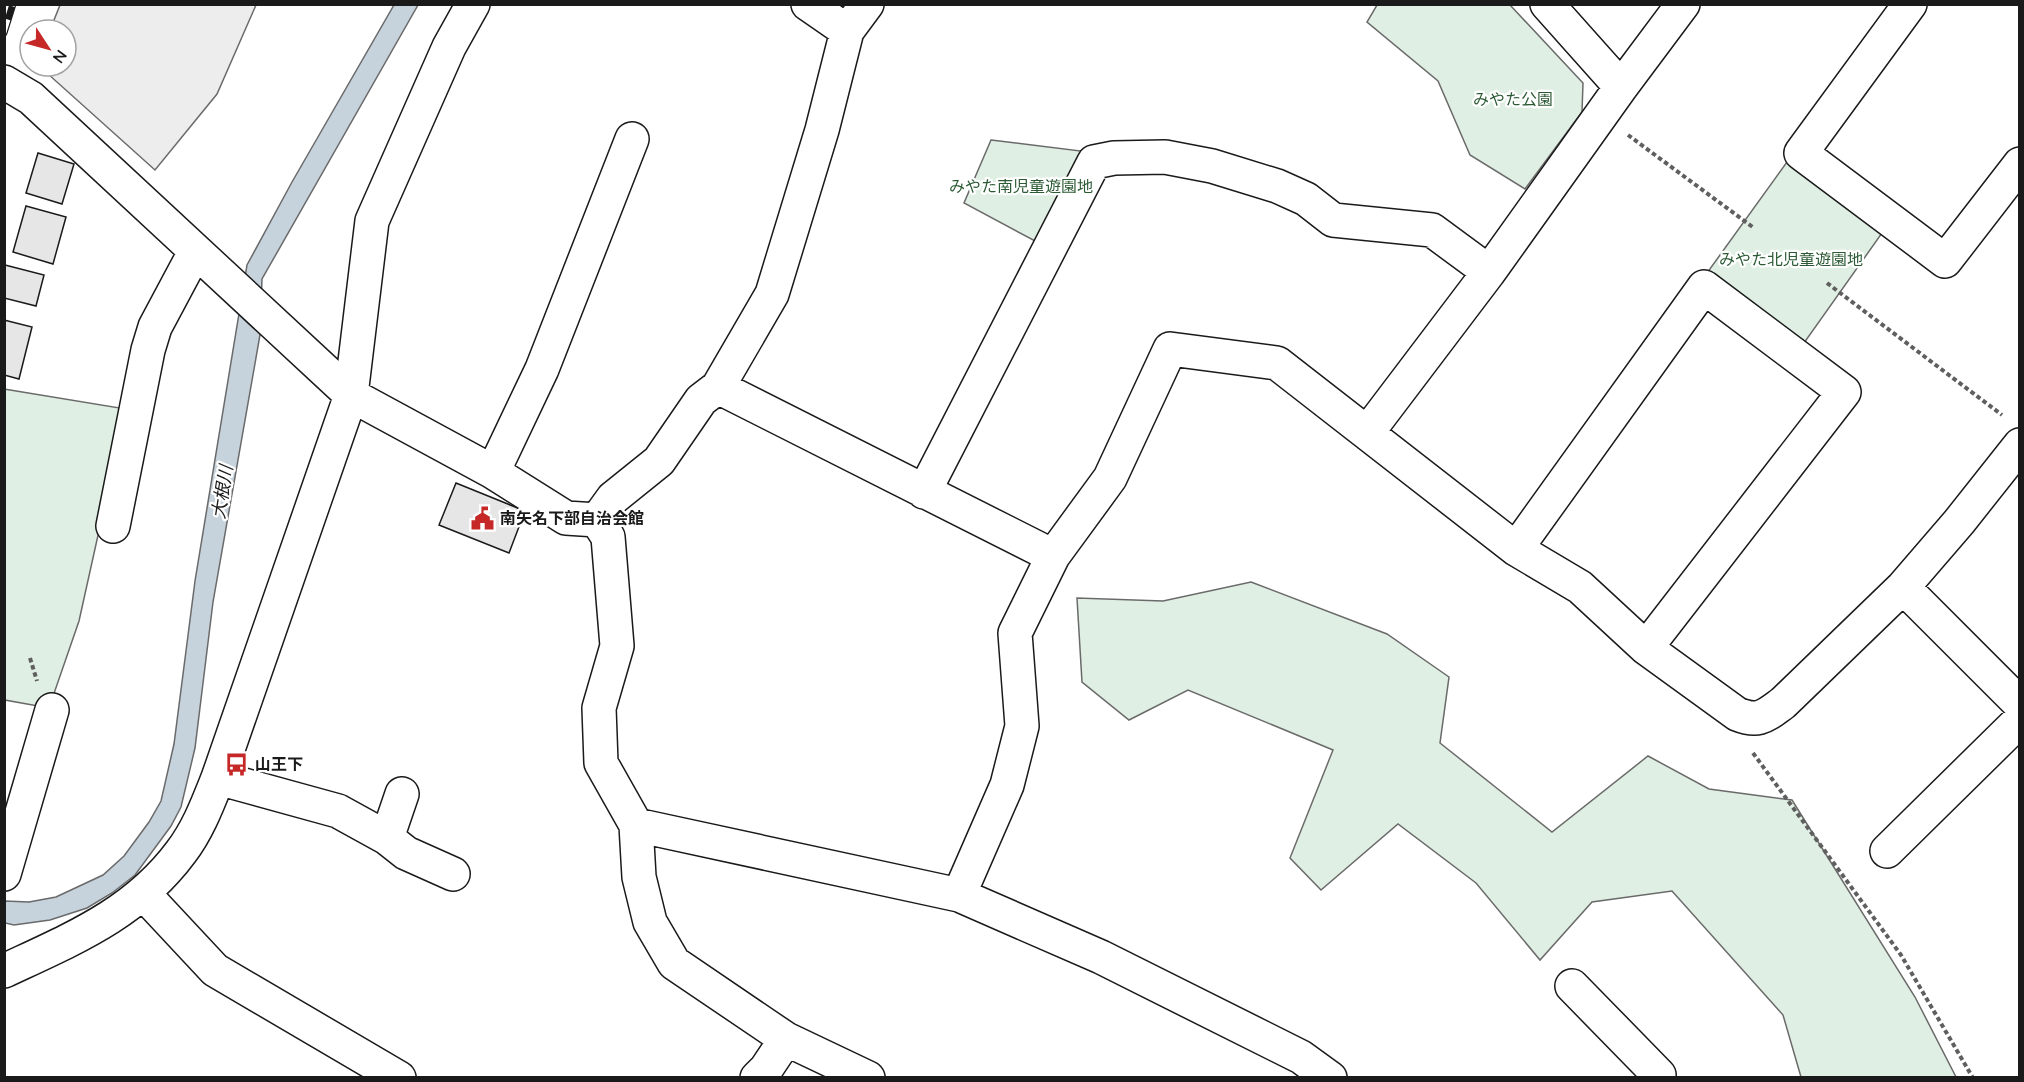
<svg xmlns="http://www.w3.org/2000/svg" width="2024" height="1082" viewBox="0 0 2024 1082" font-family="Quicksand,'Noto Sans JP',sans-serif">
<rect width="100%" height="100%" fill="#fff"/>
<path fill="#e0efe3" stroke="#6a6a6a" stroke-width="1.5" d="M1377,5H1510L1583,83L1582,112L1525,189L1470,155L1438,81L1367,22Z
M991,140L1089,152L1037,242L964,203Z
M1787,162L1882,233L1804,343L1707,273Z
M4,389L126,409L79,621L49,708L5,700Z
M1251,582L1387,634L1449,677L1440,743L1552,832L1648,756L1709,789L1792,800L1915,997L1956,1077H1801L1783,1015L1672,891L1592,902L1540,960L1476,883L1398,824L1321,890L1290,858L1333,750L1188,690L1129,720L1082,682L1077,598L1163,601Z"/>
<path fill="#ededed" stroke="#6a6a6a" stroke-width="1.5" d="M60,5V4L256,5L217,94L155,170L48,74L47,66H66V30H50Z"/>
<path fill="#c6d2dc" stroke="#6a6a6a" stroke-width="1.5" d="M394,5H418L262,279L260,335L213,602L195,748L181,807L171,826L135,875L112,893L87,908L50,920L14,925L5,923V901L29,902L56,897L103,875L124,856L149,822L161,801L174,744L195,581L247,265L292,182Z"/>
<path fill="#e6e6e6" stroke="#1a1a1a" stroke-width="1.5" d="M38,153L74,164L62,204L26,193Z
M26,206L66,217L53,264L13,252Z
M5,265L44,275L36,306L4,298Z
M4,320L32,327L19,379L4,375Z
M456,483L525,511L509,553L439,525Z"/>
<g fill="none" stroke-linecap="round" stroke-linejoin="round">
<defs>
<path id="minor" d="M808,4L847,31
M1547,4L1621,87
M1910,4L1801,153L1945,261L2020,164
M4,82L31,98L351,395L493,472L566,518L597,520L608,537L617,646L599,708L601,763L636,825L639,877L650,922L674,963L786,1039L868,1078
M718,387L1053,556
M1367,433L1489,272L1621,87L1683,4
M493,472L542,369L632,139
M924,492L1094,162L1114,158L1165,157L1212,166L1277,186L1306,199L1333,220L1432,230L1489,272
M597,520L613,498L659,461L701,400L718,387L772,294L822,130L847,31L867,4
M113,526L148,350L155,327L195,252
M1516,549L1704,287L1844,392L1646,648
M1903,587L2020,704
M218,778L338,811L387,838L406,853L453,874
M636,825L959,895L1101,957L1301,1057L1330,1078
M387,838L402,794
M1887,851L2020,720
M4,874L52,710
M144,894L215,970L399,1078
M959,895L1007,785L1022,726L1015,633L1053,556L1110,478L1170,349L1277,363L1516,549L1580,587L1646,648L1737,714C1759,723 1765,716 1783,703L1903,587L1959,522L2020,445
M4,971C72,939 135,914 181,852C198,830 208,803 218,778L351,395L372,221L449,47L473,4
M1572,986L1659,1075L1656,1078
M757,1078L766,1069L786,1039"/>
</defs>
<use href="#minor" stroke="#1a1a1a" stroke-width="36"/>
<path stroke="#5f5f5f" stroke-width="4" stroke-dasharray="4.5 3" stroke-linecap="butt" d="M1628,135L1754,228
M1827,283L2002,415
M30,658L37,681
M1753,753L1901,955L1973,1078"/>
<use href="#minor" stroke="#fff" stroke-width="33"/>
<defs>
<path id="rail" d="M4,33L13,4"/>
</defs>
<use href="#rail" stroke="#1a1a1a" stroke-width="7"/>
<use href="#rail" stroke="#fff" stroke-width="4.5" stroke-dasharray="14" stroke-linecap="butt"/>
</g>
<defs>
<symbol id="civic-bare" viewBox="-9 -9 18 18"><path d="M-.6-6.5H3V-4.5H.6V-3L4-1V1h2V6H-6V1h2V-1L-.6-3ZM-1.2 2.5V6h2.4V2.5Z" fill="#c62828" stroke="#fff" stroke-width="2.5" paint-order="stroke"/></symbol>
<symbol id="bus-bare" viewBox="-9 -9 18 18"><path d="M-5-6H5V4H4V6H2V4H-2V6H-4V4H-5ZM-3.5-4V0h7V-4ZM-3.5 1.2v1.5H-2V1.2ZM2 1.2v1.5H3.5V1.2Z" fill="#c62828" stroke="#fff" stroke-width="2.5" paint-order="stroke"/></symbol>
</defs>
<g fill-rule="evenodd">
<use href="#civic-bare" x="466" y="502" width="33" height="33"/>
<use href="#bus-bare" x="220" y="748" width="33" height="33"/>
</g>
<g text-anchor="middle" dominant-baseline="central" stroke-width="4.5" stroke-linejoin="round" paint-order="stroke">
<g font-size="16" fill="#2b5a34" stroke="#fff">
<text x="1513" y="99">みやた公園</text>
<text x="1021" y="186">みやた南児童遊園地</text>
<text x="1791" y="259">みやた北児童遊園地</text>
</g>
<g font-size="16" font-weight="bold" fill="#1a1a1a" stroke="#fff" text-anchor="start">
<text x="500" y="518">南矢名下部自治会館</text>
<text x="255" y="764">山王下</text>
</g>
<g font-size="18" font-style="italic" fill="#1a1a1a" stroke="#fff">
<text transform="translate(222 492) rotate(-81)">大根川</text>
</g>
</g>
<rect width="2024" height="1082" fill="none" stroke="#1a1a1a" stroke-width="12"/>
<g transform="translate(48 48) rotate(126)"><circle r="28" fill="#ffffff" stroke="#a3a3a3" stroke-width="1.5"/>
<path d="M0-4.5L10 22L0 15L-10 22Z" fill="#c62828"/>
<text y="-9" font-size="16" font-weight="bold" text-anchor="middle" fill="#1a1a1a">N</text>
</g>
</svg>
